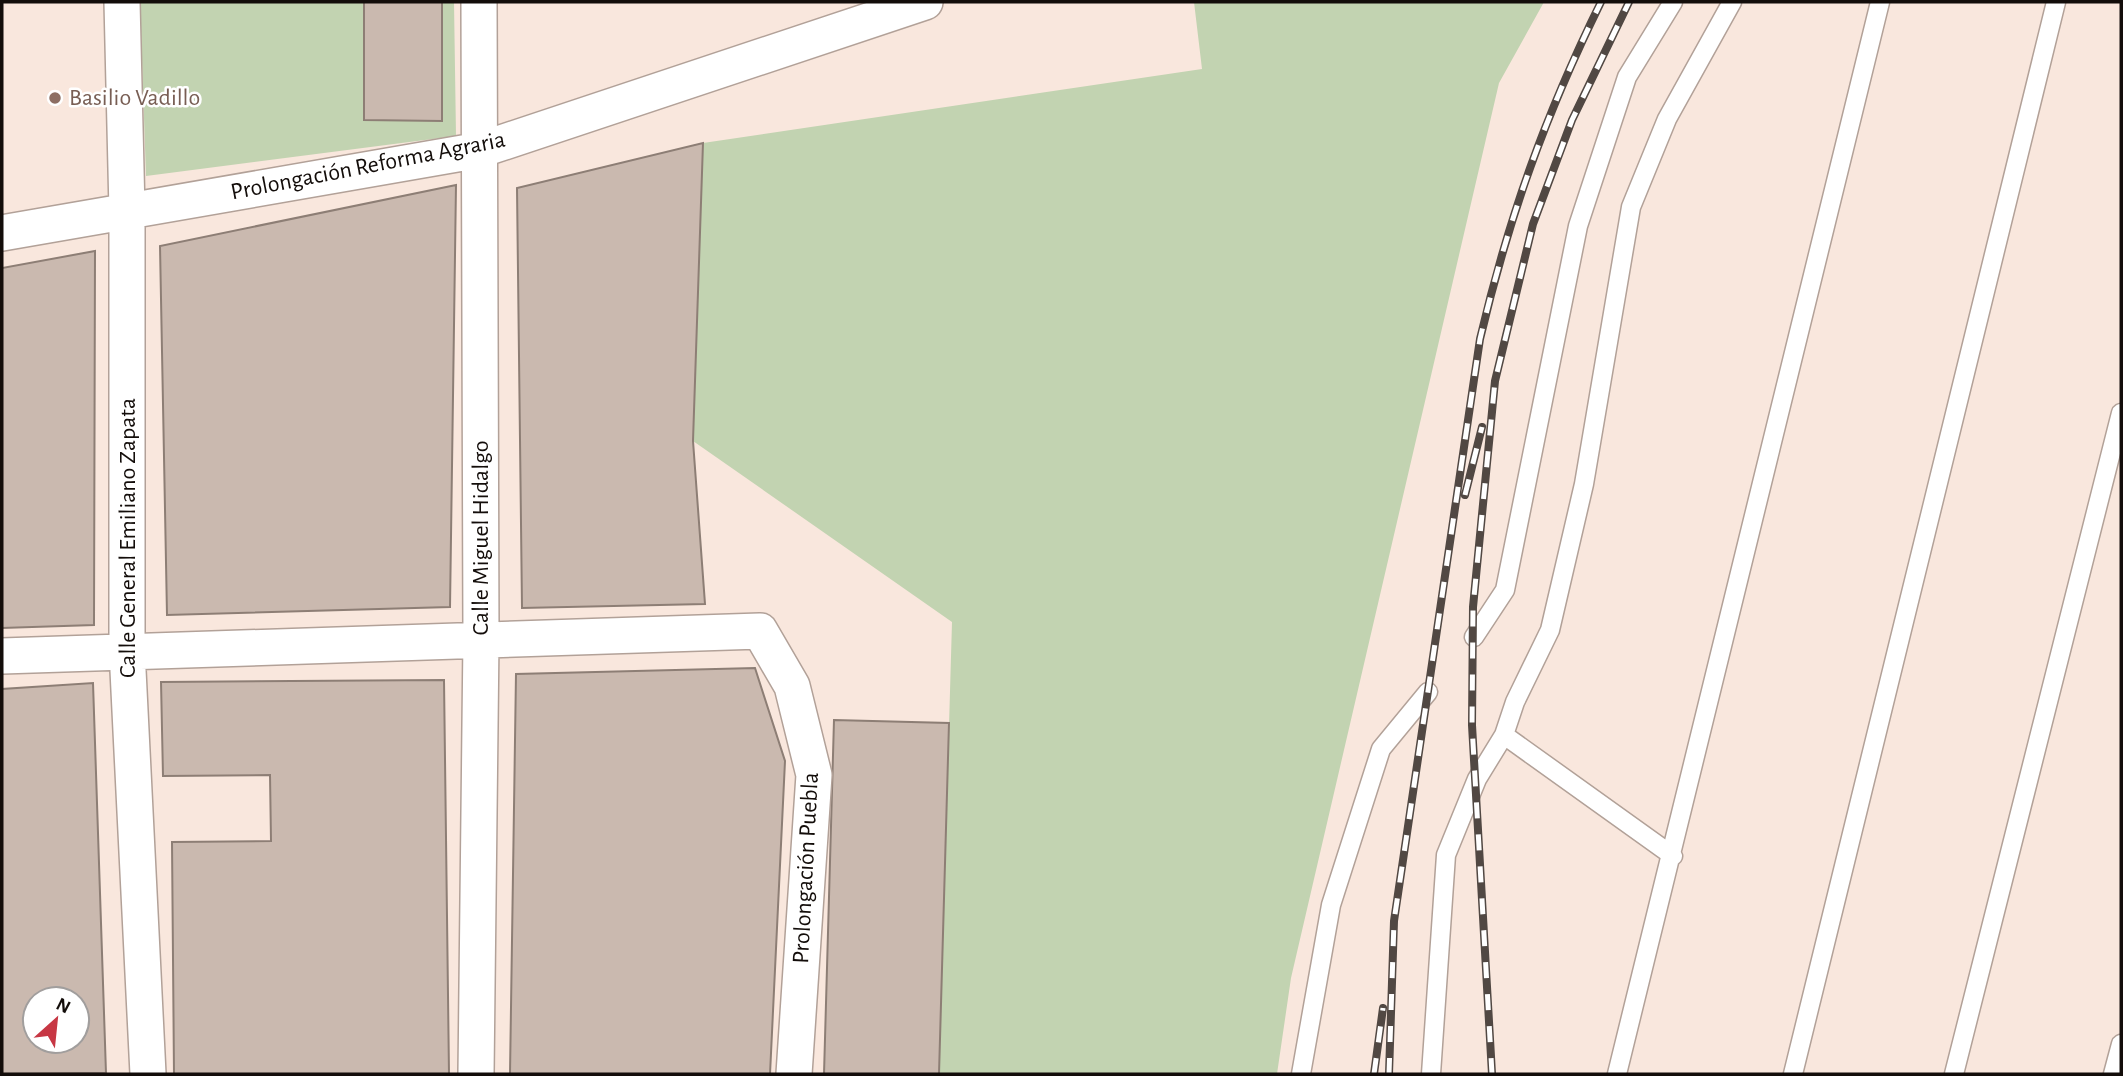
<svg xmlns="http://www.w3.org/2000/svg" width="2123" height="1076" viewBox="0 0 2123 1076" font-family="'Alegreya Sans',sans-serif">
<rect width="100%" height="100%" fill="#f9e7dd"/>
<path fill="#c2d3b1" d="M140,2H454L456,136L146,176Z
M1194,2H1544L1499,83L1291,978L1277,1074H939L952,622L693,441L703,143L1202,69Z"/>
<path fill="#cab9af" stroke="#8d7e75" stroke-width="2" fill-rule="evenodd" d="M364,2H442V121L364,120Z
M703,143L693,441L705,604L522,608L517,188Z
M456,185L450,607L167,615L160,246Z
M95,251L94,625L2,628V268Z
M755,668L785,761L770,1074H510L516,674Z
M444,680L449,1074H174L172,842L271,841L270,775L163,776L161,682Z
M93,683L106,1073L2,1074V689ZM35,999H77V1041H35Z
M834,720L949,723L939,1074H824Z"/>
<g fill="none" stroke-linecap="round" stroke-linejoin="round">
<defs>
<path id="lane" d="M1474,637L1505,590L1578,226L1627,77L1673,2
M1504,735L1673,856
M1301,1074L1331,905L1381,749L1428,692
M1431,1074L1446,855L1477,779L1504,735L1515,702L1550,630L1584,484L1631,207L1667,119L1732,2
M1617,1074L1880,2
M1793,1074L2056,2
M1954,1074L2121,413
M2113,1074L2121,1044"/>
<path id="street" d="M122,2L127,211V650L148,1074
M2,233L480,150L925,2
M2,656L760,631L792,686L814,775L794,1074
M476,1074L481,639L479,2"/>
</defs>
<use href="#lane" stroke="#b2a198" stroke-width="21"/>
<use href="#street" stroke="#b2a198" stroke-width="38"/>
<use href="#lane" stroke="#fff" stroke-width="18"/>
<use href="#street" stroke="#fff" stroke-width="35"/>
<defs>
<path id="rail" d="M1465,495L1482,427
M1374,1074L1383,1008
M1389,1074L1394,921L1480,339C1509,216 1545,116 1601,2
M1492,1074L1472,725L1473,607L1495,381L1533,224L1572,120L1629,2"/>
</defs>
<use href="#rail" stroke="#514843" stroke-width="8"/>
<use href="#rail" stroke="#fff" stroke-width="5" stroke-dasharray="16" stroke-linecap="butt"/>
</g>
<circle fill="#8d6e63" stroke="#fff" stroke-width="2.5" cx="55" cy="98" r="7"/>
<g text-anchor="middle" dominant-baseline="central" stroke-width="5" stroke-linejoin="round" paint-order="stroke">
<g font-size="24" fill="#785e54" stroke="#fff" text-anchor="start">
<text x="69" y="98">Basilio Vadillo</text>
</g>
<g font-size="24" fill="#130d0a" stroke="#fff">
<text transform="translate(368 166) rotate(-11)">Prolongación Reforma Agraria</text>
<text transform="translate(128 538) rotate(-90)">Calle General Emiliano Zapata</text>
<text transform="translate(481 538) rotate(-90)">Calle Miguel Hidalgo</text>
<text transform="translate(806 868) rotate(-87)">Prolongación Puebla</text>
</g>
</g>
<rect width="2123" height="1076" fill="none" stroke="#130d0a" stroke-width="7"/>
<g transform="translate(56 1020) rotate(27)"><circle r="33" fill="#ffffff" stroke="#a19e9d" stroke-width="2"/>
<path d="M0-5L12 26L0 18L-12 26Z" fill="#c73744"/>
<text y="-10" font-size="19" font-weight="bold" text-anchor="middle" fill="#130d0a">N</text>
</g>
</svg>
